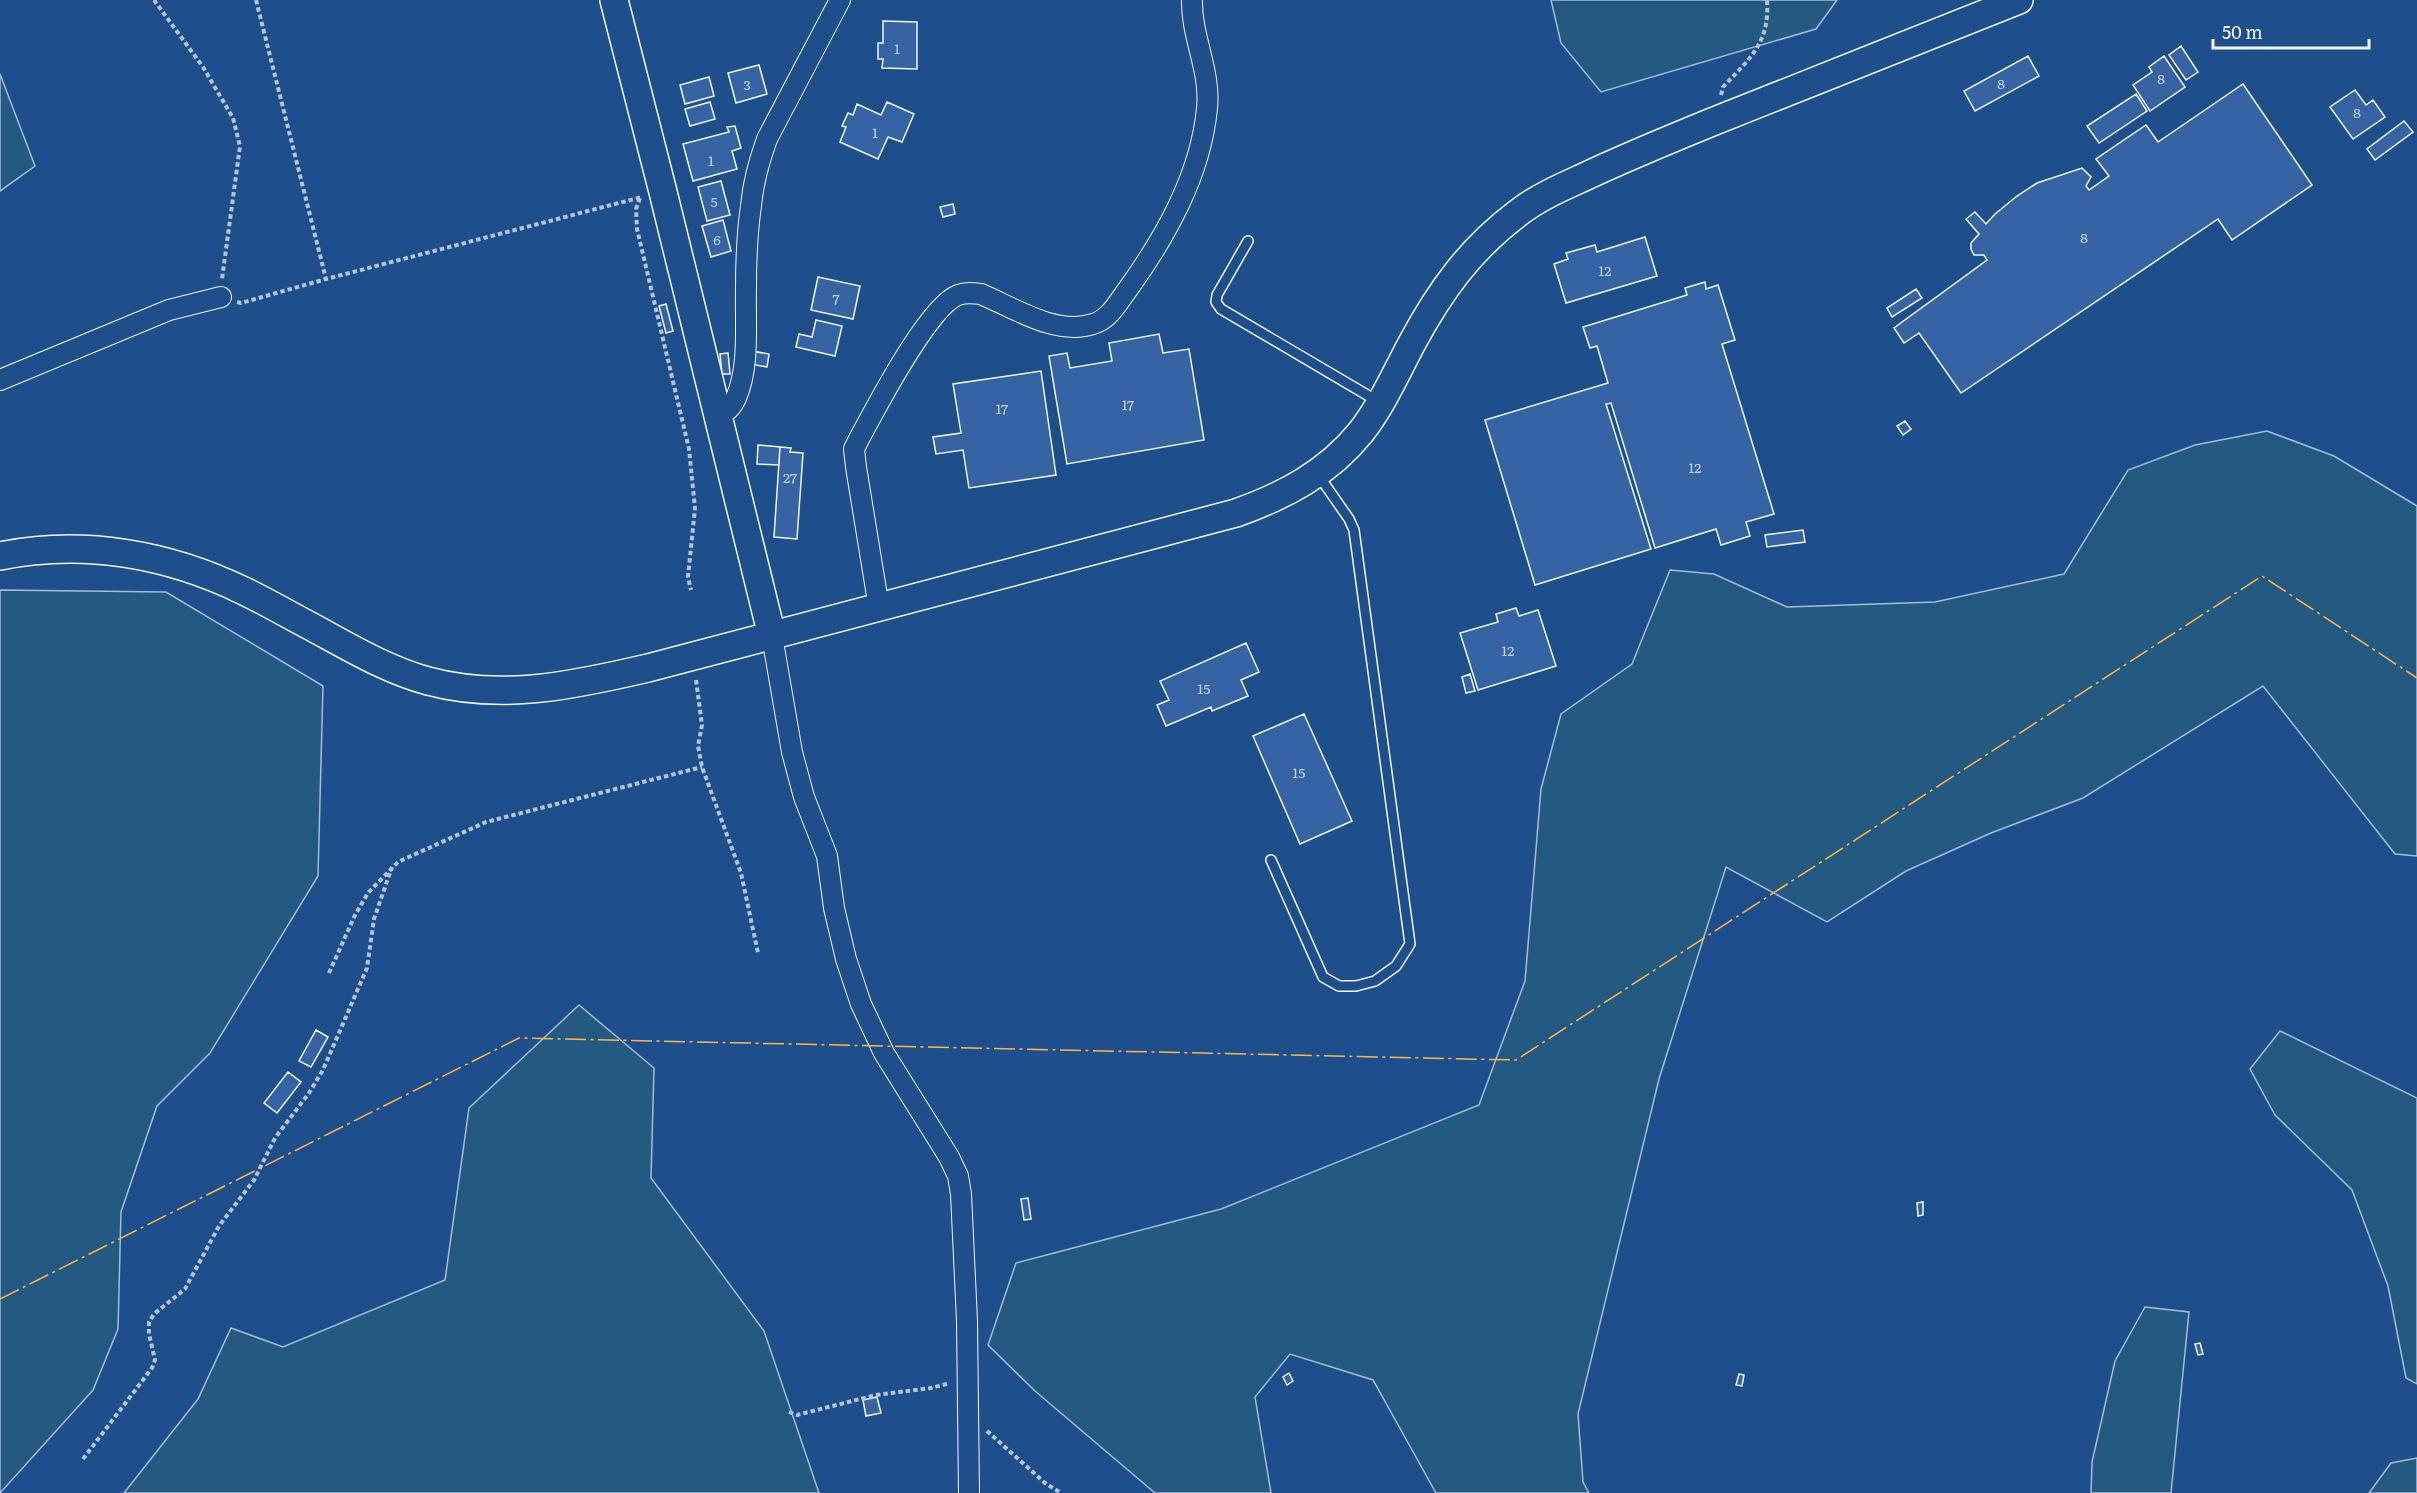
<svg xmlns="http://www.w3.org/2000/svg" width="2417" height="1493" viewBox="0 0 2417 1493" font-family="Literata,serif">
<rect width="100%" height="100%" fill="#1f4e8c"/>
<path fill="#245a82" stroke="#a8bbd7" stroke-width="1.5" d="M1551,0H1837L1816,29L1601,92L1561,43Z
M0,74L35,166L0,191Z
M2267,431L2334,456L2417,506V856L2395,854L2263,686L2083,798L1991,833L1906,871L1827,922L1726,867L1659,1079L1578,1414L1583,1482L1589,1493H1436L1373,1380L1290,1354L1255,1397L1271,1493H1155L1035,1391L988,1345L1016,1263L1221,1209L1479,1105L1525,981L1541,789L1561,714L1632,664L1670,570L1714,574L1787,607L1935,602L2064,574L2128,470L2195,445Z
M0,590L166,592L323,686L318,876L210,1053L157,1106L121,1212L118,1329L93,1390L0,1493Z
M579,1005L654,1068L651,1178L764,1331L819,1493H124L198,1399L231,1328L283,1347L445,1280L469,1108Z
M2280,1031L2417,1098V1384L2406,1378L2388,1286L2352,1190L2275,1115L2250,1069Z
M2145,1307L2189,1312L2171,1493H2091L2092,1462L2115,1361Z
M2417,1458V1493H2369L2391,1463Z"/>
<path fill="#3563a3" stroke="#f2f6ff" stroke-width="1.5" d="M883,21L917,22V69L882,68L883,59H878V43H883Z
M2181,46L2198,72L2186,80L2169,55Z
M2028,56L2039,76L1975,111L1964,91Z
M2164,56L2185,87L2150,111L2133,85L2152,72L2149,67Z
M759,65L767,94L736,103L728,73Z
M709,77L714,96L685,104L680,85Z
M2243,84L2312,185L2232,240L2218,219L1961,393L1919,333L1904,343L1894,328L1987,260L1984,255H1974L1971,249V243L1979,234L1966,219L1975,212L1986,224L1995,214L2017,196L2037,183L2082,168L2091,177L2086,186L2089,190L2109,176L2096,159L2146,125L2158,142Z
M2355,90L2366,105L2373,100L2385,117L2353,139L2330,107Z
M2136,94L2147,111L2099,143L2087,126Z
M710,102L715,119L690,126L685,109Z
M887,102L914,114L902,142L888,137L878,159L840,142L846,127L842,126L848,113L853,115L857,104L881,115Z
M2404,121L2413,132L2375,160L2367,149Z
M735,126L741,148L732,151L737,169L693,181L683,144L729,132L727,127Z
M721,181L730,215L707,221L698,187Z
M953,204L955,214L943,217L940,207Z
M723,220L731,251L711,257L702,226Z
M1645,237L1657,276L1566,303L1554,264L1568,259L1566,253L1595,245L1597,252Z
M818,277L860,286L853,319L811,310Z
M1705,282L1706,289L1718,285L1735,340L1722,344L1774,514L1746,522L1750,536L1721,545L1716,529L1655,548L1611,403L1606,404L1651,549L1535,585L1485,420L1608,383L1597,346L1590,348L1583,327L1687,295L1685,288Z
M1916,289L1922,298L1892,317L1887,308Z
M666,304L673,331L666,333L659,306Z
M816,320L842,326L835,356L796,347L799,334L812,337Z
M1159,334L1163,353L1189,349L1204,440L1067,464L1049,356L1067,353L1070,368L1112,361L1109,343Z
M752,351L769,354L767,367L750,364Z
M728,353L730,374H722L720,354Z
M1041,371L1056,475L969,488L963,450L936,454L933,437L961,433L953,384Z
M1905,421L1911,429L1903,435L1897,426Z
M758,445L780,447L779,465L757,464Z
M780,447L791,448L790,452L803,453L797,539L774,537Z
M1803,530L1805,542L1767,547L1765,535Z
M1516,608L1519,616L1538,610L1556,666L1478,690L1460,633L1498,622L1496,614Z
M1246,643L1259,672L1241,680L1248,696L1212,711L1211,707L1166,726L1157,705L1169,700L1160,681Z
M1470,674L1475,691L1466,693L1462,677Z
M1304,714L1352,821L1300,844L1253,736Z
M316,1030L328,1037L311,1067L299,1061Z
M288,1072L301,1082L277,1113L264,1103Z
M1028,1198L1031,1219L1024,1220L1021,1199Z
M1923,1202V1215L1918,1216L1917,1203Z
M2200,1343L2203,1354L2198,1355L2195,1344Z
M1289,1373L1293,1381L1287,1385L1283,1377Z
M1739,1374L1744,1375L1742,1386L1736,1385Z
M877,1397L881,1413L866,1416L863,1400Z"/>
<g fill="none" stroke-linecap="round" stroke-linejoin="round">
<defs>
<path id="lane" d="M1248,241L1217,295L1216,302L1221,309L1379,402
M1271,860L1323,977L1339,986H1356L1375,981L1396,966L1410,944L1354,530L1349,519L1319,476"/>
<path id="street" d="M0,380L169,310L221,297
M717,416C726,413 732,407 736,398C750,366 745,323 746,288C746,261 747,233 751,206C753,183 759,161 767,139L840,0
M879,608L856,467L854,449L860,437C877,406 928,307 958,295C966,292 973,293 981,294C1014,308 1056,336 1093,324C1110,319 1118,302 1128,289C1166,236 1201,174 1207,108C1211,71 1191,36 1192,0
M772,636L792,752L804,797L827,856L834,908L846,959L861,1004L884,1053L949,1157L958,1176L961,1194L967,1321L969,1493"/>
<path id="secondary" d="M614,0L663,192L772,636
M0,556C83,539 168,554 244,591C267,602 289,615 312,627C349,647 387,670 428,681C502,701 575,685 648,668L1236,513C1284,496 1328,473 1361,432C1382,405 1396,373 1412,343C1440,291 1470,249 1518,213C1537,198 1560,188 1582,178C1624,158 1668,140 1712,122C1814,82 1917,40 2019,0"/>
</defs>
<use href="#lane" stroke="#f2f6ff" stroke-width="12"/>
<use href="#street" stroke="#f2f6ff" stroke-width="22"/>
<use href="#secondary" stroke="#f2f6ff" stroke-width="30"/>
<path stroke="#b3c4dc" stroke-width="4" stroke-dasharray="4.5 3" stroke-linecap="butt" d="M154,0L203,67L233,118L240,146L222,279
M256,0L326,279
M1721,95L1723,87C1750,58 1770,43 1767,0
M640,198L636,209L637,229L689,449L695,508L688,577L691,590
M237,302L241,303L326,279L642,197
M696,680L702,725L698,746L702,767L741,873L758,953
M329,973L355,915L368,893L398,862L486,822L702,767
M789,1412L797,1415L876,1395L931,1388L950,1383
M987,1431L1045,1483L1061,1493
M83,1459L152,1368L155,1360L149,1334V1322L154,1314L185,1289L219,1226L254,1180L275,1138L309,1093L323,1070L367,968L374,919L392,867"/>
<use href="#lane" stroke="#1f4e8c" stroke-width="9"/>
<use href="#street" stroke="#1f4e8c" stroke-width="20"/>
<use href="#secondary" stroke="#1f4e8c" stroke-width="27"/>
<path stroke="#ffb74d" stroke-width="1.5" stroke-dasharray="21 4.5 3 4.5" stroke-linecap="butt" d="M0,1299L519,1038L1516,1060L2262,576L2417,678"/>
</g>
<g text-anchor="middle" dominant-baseline="central" stroke-width="4.5" stroke-linejoin="round" paint-order="stroke">
<g font-size="14" fill="#c3d1e8">
<text x="897" y="48">1</text>
<text x="2161" y="78">8</text>
<text x="2001" y="83">8</text>
<text x="747" y="84">3</text>
<text x="2357" y="112">8</text>
<text x="875" y="132">1</text>
<text x="711" y="160">1</text>
<text x="714" y="201">5</text>
<text x="2084" y="237">8</text>
<text x="717" y="239">6</text>
<text x="1605" y="270">12</text>
<text x="836" y="298">7</text>
<text x="1128" y="404">17</text>
<text x="1002" y="408">17</text>
<text x="1695" y="467">12</text>
<text x="790" y="477">27</text>
<text x="1508" y="650">12</text>
<text x="1204" y="688">15</text>
<text x="1299" y="772">15</text>
</g>
</g>
<path d="M2213 39v9h156v-9" fill="none" stroke="#f2f6ff" stroke-width="3"/>
<text x="2222" y="39" font-size="18" fill="#f2f6ff" stroke="#1f4e8c" stroke-width="4.5" paint-order="stroke">50 m</text>
</svg>
